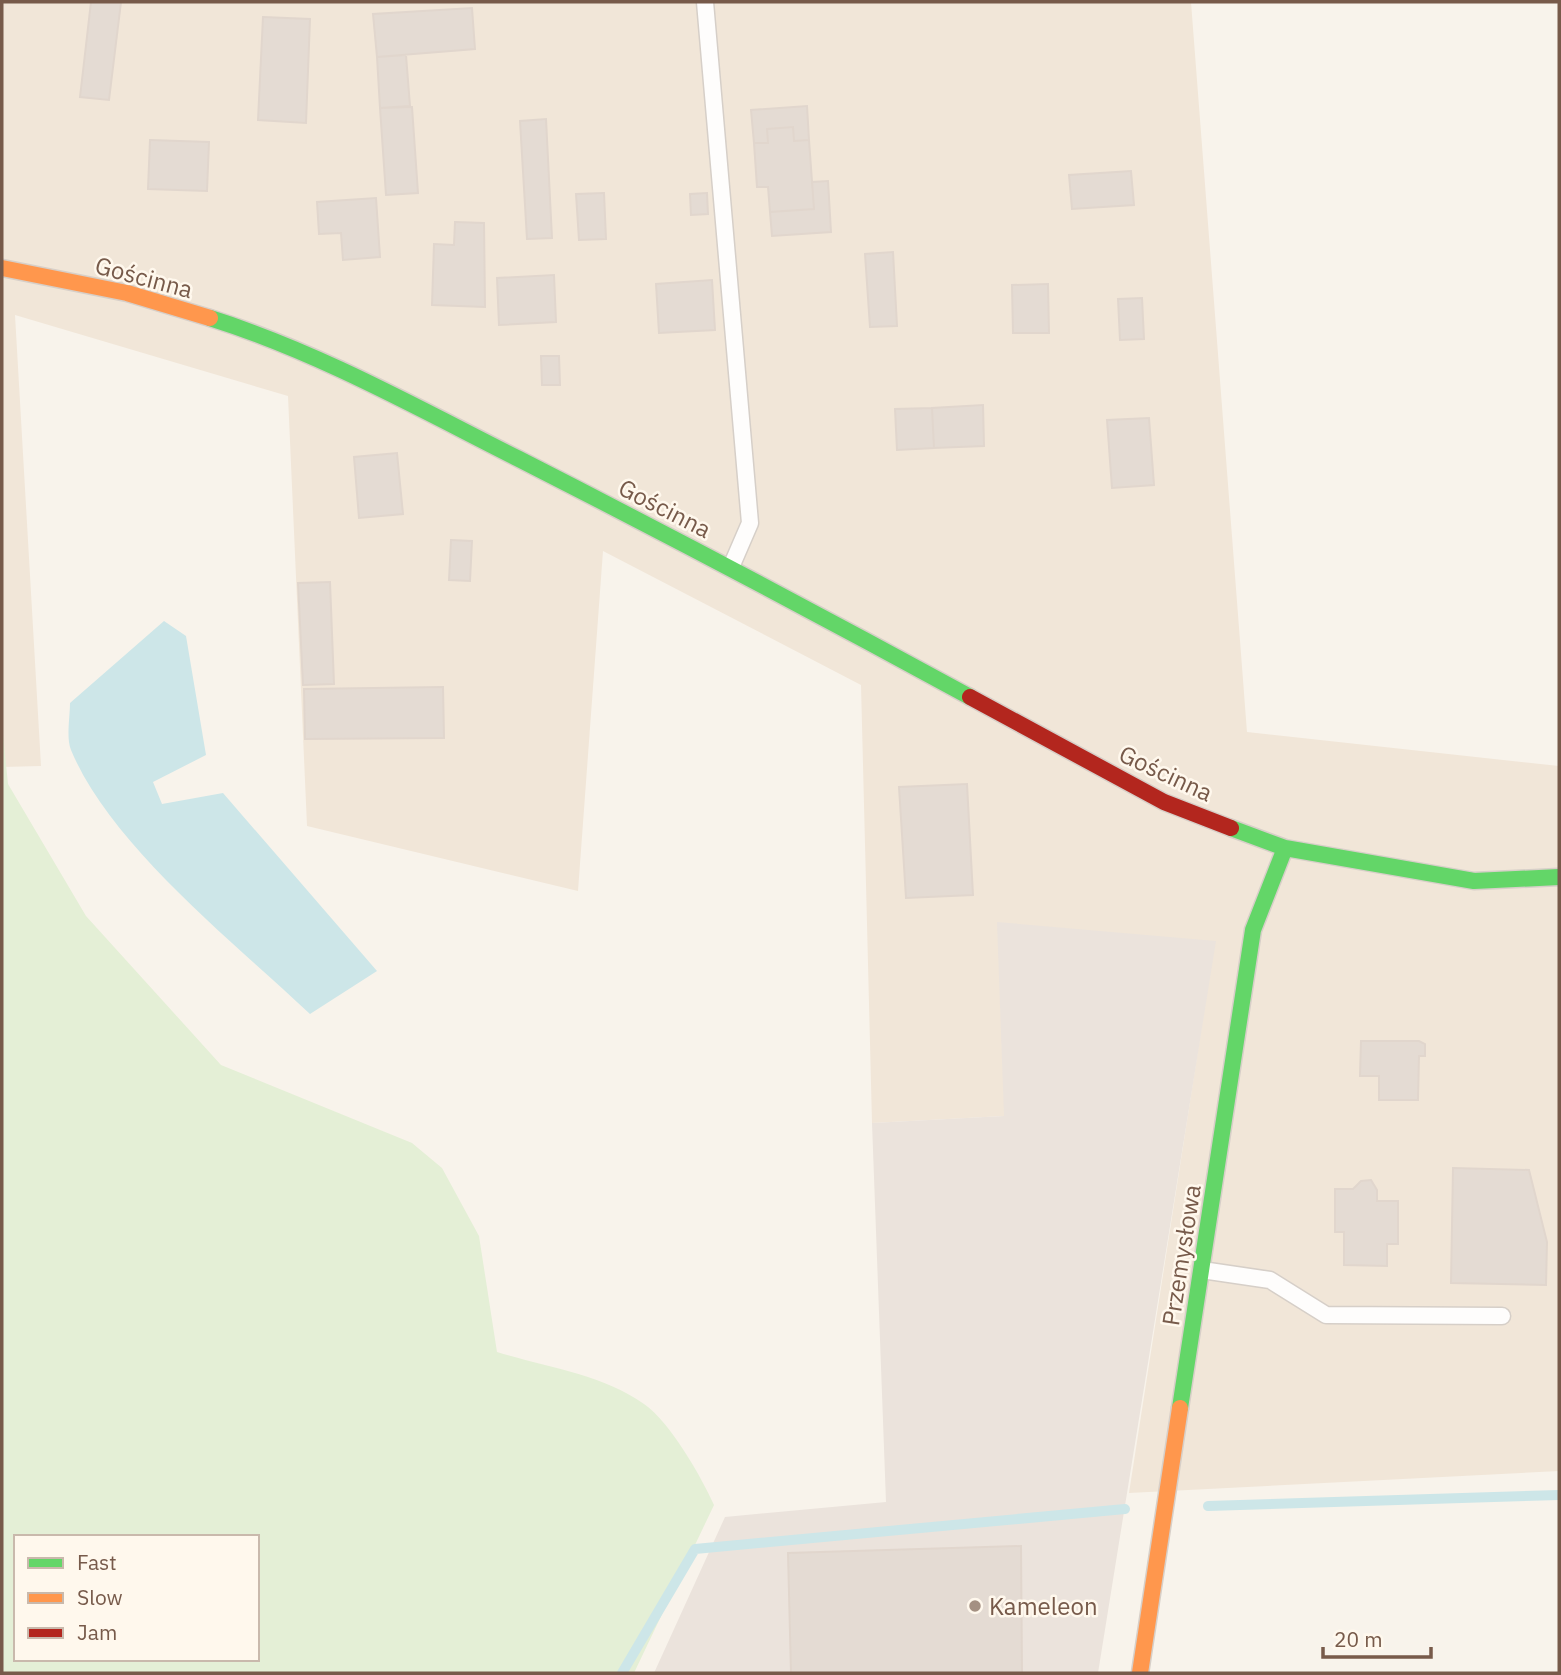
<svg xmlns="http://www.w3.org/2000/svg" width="1561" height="1675" viewBox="0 0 1561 1675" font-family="'IBM Plex Sans',sans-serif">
<rect width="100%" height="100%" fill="#f8f3eb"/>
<path fill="#f1e6d8" d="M2,2H1191L1247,732L1559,766V1471L1129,1493L1215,941L1004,1116L872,1123L861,685L603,551L578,891L307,826L288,396L15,315L41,766L2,767Z"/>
<path fill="#ebe3dc" d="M997,922L1216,941L1098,1673H654L725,1517L886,1502L872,1123L1004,1116Z"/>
<path fill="#e4efd6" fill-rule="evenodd" d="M2,724L8,784L86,916L221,1065L412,1143L442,1168L479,1236L497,1352C545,1367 602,1374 644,1404C670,1422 701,1476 714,1505L634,1673H2ZM16,1537H257V1659H16Z"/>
<path fill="#cde6e8" d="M164,621L186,636L206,755L153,782L162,804L223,793L377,971L310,1014C234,942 111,846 71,750C66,738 70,717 70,703Z"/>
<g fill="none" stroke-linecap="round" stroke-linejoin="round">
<path stroke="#cde6e8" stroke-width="10" d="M1208,1506L1559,1495
M622,1673L695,1549L1125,1509"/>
</g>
<path fill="#e4dbd3" stroke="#e1d6cd" stroke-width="2" d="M91,2H121L109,100L80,97Z
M472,8L475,49L377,57L373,14Z
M263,17L310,19L306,123L258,120Z
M406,55L410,106L380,108L377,57Z
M807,106L809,140L794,141L793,127L767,129L768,143H754L751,110Z
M412,107L418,193L386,195L380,108Z
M546,119L552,238L527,239L520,121Z
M793,127L794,141L809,140L814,209L770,212L768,187H757L754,143H768L767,129Z
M150,140L209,142L207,191L148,189Z
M1131,171L1134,205L1072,209L1069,175Z
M828,181L831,232L772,236L770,212L814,209L812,182Z
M604,193L606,239L579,240L576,194Z
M707,193L708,214L691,215L690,194Z
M376,198L380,257L343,260L341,233L319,234L317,202Z
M455,222L484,223L485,307L432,305L434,244L454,245Z
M893,252L897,326L870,327L865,254Z
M554,275L556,322L499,325L497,278Z
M712,280L715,330L659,333L656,284Z
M1048,284L1049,333H1013L1012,285Z
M1142,298L1144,339L1120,340L1118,299Z
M541,356H559L560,385H542Z
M983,405L984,446L934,448L932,408Z
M932,408L934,448L897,450L895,409Z
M1149,418L1154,485L1112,488L1107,420Z
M397,453L403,514L359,518L354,457Z
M451,540L472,541L470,581L449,580Z
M330,582L334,684L303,685L298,583Z
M443,687L444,738L305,739L304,689Z
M967,784L973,895L906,898L899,787Z
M1361,1041H1419L1425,1044V1056H1419L1418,1100H1379V1076H1360Z
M1453,1168L1529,1170L1547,1242L1546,1285L1451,1283Z
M1371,1180L1377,1190V1201H1398V1244H1387V1266L1344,1265V1232H1335V1189H1353L1361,1181Z
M1021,1546L1022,1673H791L788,1553Z"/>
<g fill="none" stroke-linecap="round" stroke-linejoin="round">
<defs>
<path id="lane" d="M705,2L750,523L731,567
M1202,1270L1270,1280L1326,1315L1502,1316"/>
<path id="fast" d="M210,318C318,352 418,408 519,459C670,536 820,615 970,697
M1231,828L1285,848L1474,881L1559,877
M1180,1408L1253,930L1285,848"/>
<path id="slow" d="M2,268L127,293L210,318
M1140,1673L1180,1408"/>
<path id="jam" d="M970,697L1164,802L1231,828"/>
</defs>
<use href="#lane" stroke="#d6cfc8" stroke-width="19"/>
<use href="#fast" stroke="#d7cfc8" stroke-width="19"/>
<use href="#slow" stroke="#d7cfc8" stroke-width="19"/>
<use href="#jam" stroke="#d7cfc8" stroke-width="19"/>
<use href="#lane" stroke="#fefdfc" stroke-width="16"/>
<use href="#fast" stroke="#63d668" stroke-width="16"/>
<use href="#slow" stroke="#ff974d" stroke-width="16"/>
<use href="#jam" stroke="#b3261e" stroke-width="16"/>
</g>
<circle fill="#a49082" stroke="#fff8ed" stroke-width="2.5" cx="975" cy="1606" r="7"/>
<g text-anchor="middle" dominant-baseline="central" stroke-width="5" stroke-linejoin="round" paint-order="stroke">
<g font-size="24" fill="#775a4a" stroke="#fff8ed">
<text transform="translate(144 277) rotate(15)">Gościnna</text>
<text transform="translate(665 508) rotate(27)">Gościnna</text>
<text transform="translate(1166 773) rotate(25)">Gościnna</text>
<text transform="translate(1181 1255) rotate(-81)">Przemysłowa</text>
</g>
<g font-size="24" fill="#775a4a" stroke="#fff8ed" text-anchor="start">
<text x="989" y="1606">Kameleon</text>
</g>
</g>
<rect width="1561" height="1675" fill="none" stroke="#775a4a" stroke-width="7"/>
<rect x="14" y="1535" width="245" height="126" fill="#fff8ed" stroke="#c9b9ac" stroke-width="2"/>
<rect x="28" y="1558" width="35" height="10" fill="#63d668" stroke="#c9b9ac" stroke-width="2"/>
<text x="77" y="1570" font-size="21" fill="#775a4a">Fast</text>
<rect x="28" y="1593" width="35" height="10" fill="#ff974d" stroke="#c9b9ac" stroke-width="2"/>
<text x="77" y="1605" font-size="21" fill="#775a4a">Slow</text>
<rect x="28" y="1628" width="35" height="10" fill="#b3261e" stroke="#c9b9ac" stroke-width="2"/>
<text x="77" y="1640" font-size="21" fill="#775a4a">Jam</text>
<path d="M1323 1647v10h108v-10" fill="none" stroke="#775a4a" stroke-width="3.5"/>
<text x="1334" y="1647" font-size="21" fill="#775a4a" stroke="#fff8ed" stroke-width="5" paint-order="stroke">20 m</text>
</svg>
